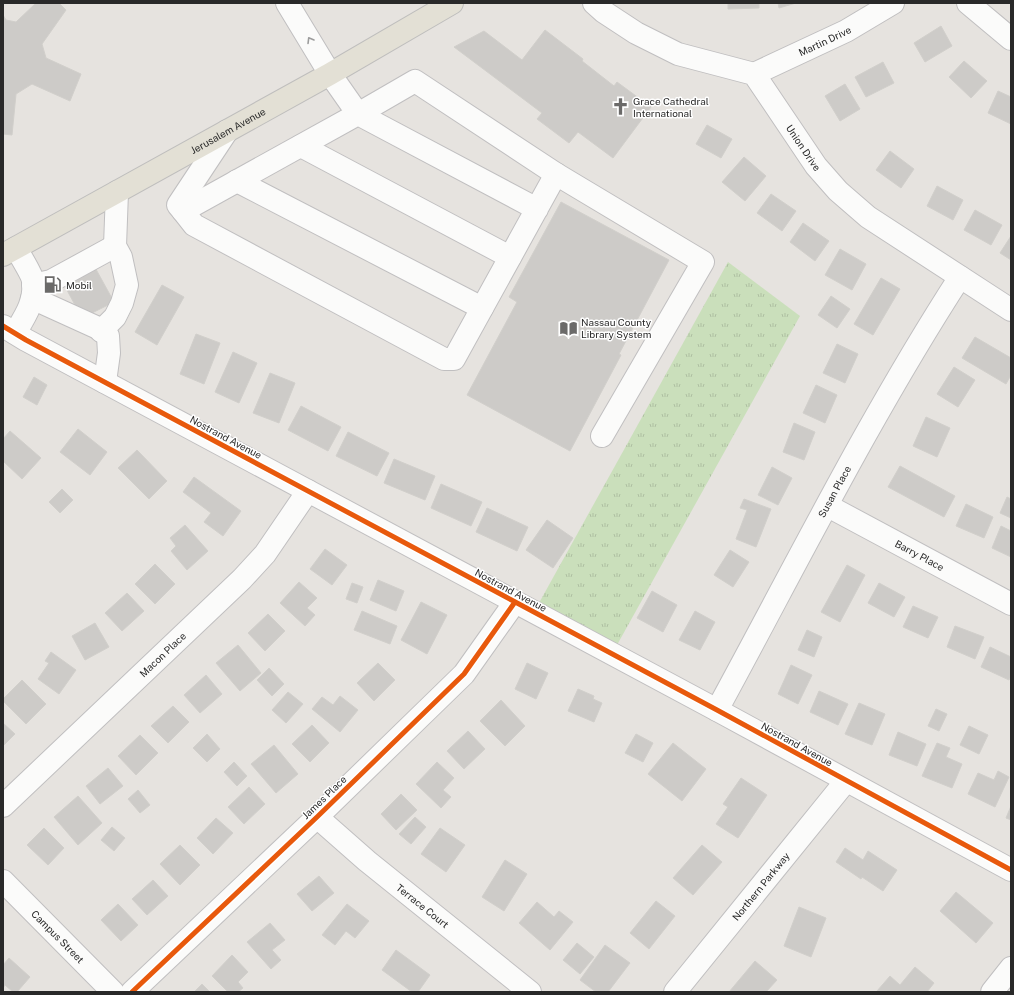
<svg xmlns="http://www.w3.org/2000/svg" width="1014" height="995" viewBox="0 0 1014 995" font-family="'Public Sans',sans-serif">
<defs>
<pattern id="grass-tufts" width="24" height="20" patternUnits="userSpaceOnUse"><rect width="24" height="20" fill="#cadfbb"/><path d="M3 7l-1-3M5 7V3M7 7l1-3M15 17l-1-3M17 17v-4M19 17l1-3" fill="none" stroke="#aebfa1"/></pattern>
</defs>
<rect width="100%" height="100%" fill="#e6e3df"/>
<path fill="url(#grass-tufts)" d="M728,262L800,316L612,654L534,612Z"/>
<path fill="#cdcbc8" stroke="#d1cfcb" d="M36,3H59L66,10L42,44L46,58L81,74L70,101L32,84L16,94L12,135L3,134V15L6,20L16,22Z
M728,3H759V8L728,9Z
M778,3H796L779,8Z
M941,26L952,46L925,62L914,43Z
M545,30L583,59L582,61L614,86L617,82L651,107L613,158L578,132L569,143L537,119L542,113L454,47L484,31L522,60Z
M964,61L987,81L971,98L949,77Z
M883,62L894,83L866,97L855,77Z
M845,84L860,109L840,121L825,96Z
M998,91L1011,97V124L988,113Z
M707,125L732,139L721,158L696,144Z
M890,151L914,169L901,188L876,170Z
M744,157L766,176L745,201L722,182Z
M937,186L963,200L953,220L927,206Z
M771,194L796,211L782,231L757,213Z
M561,202L669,260L619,354L621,355L570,451L467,395L517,302L509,297Z
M975,210L1002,225L991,245L964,230Z
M803,223L829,241L815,261L790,242Z
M1011,236V260L1000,253Z
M840,249L866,264L852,290L825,275Z
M92,262L114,302L82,318L61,279Z
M881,278L900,289L873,335L854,324Z
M162,285L184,297L157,345L135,332Z
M831,296L850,309L837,328L818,315Z
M196,334L220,343L204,384L180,374Z
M975,337L1011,358V375L1006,384L962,358Z
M837,344L858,354L845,383L823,373Z
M233,352L257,363L239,403L215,392Z
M954,367L975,380L958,407L937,394Z
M270,373L295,383L279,423L253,413Z
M34,377L47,385L37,405L23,397Z
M816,385L837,395L825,423L803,413Z
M301,406L341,427L328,451L288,430Z
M926,417L950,428L937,457L913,446Z
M794,423L815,432L804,460L783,452Z
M78,429L107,452L90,475L60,452Z
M10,431L41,458L22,479L3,461V439Z
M348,432L389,453L377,476L336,456Z
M137,450L167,481L149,499L118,468Z
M394,459L435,476L425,500L384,483Z
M900,466L955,496L944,517L888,487Z
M772,467L792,478L778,505L758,495Z
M194,477L241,511L223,536L204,522L211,513L183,492Z
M441,484L482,502L471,526L431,508Z
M62,489L73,500L60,513L49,502Z
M1007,497L1011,499V518L1000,513Z
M744,499L771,509L756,547L736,539L747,510L740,508Z
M966,504L993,517L984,538L956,526Z
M487,508L528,527L517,551L476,532Z
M547,520L573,538L553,568L526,550Z
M185,525L208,551L187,570L171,551L176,546L170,538Z
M1001,526L1011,531V557L992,548Z
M325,549L347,565L332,585L310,569Z
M730,550L749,562L733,587L714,575Z
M155,564L175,584L155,604L135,584Z
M847,565L865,575L840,622L821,612Z
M378,580L404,591L396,611L370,600Z
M299,582L317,598L307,608L315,615L305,626L280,603Z
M352,583L363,587L357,603L346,599Z
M879,583L905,597L894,617L868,603Z
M652,591L677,605L663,632L637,618Z
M127,593L144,611L122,631L105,613Z
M421,602L447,615L427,654L401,640Z
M913,606L938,617L928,638L903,627Z
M362,611L397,626L390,644L354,630Z
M695,611L715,622L700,650L679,640Z
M268,614L285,631L265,651L248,633Z
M95,623L109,647L85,660L72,636Z
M955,626L984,637L975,659L947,647Z
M807,630L822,637L814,657L798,650Z
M238,645L261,673L240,691L216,663Z
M990,647L1011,657V676L1009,680L981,667Z
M51,652L76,670L59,694L38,679L49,663L45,661Z
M378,663L395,680L374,701L357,683Z
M527,663L548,673L536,699L515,689Z
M791,665L812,675L798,704L778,694Z
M269,668L284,684L272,696L257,680Z
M206,675L222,694L200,713L184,695Z
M22,680L46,704L26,724L3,701V699Z
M578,689L594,696L593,699L602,703L594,722L568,711Z
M819,691L848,704L838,725L810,712Z
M288,692L303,704L286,723L272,710Z
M340,696L358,710L340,732L312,709L322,697L333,705Z
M501,700L525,726L505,746L480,721Z
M859,703L885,714L872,745L845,734Z
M173,706L189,722L168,743L151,726Z
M936,709L947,714L939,731L928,726Z
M3,723L15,734L3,746Z
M312,725L329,743L310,762L292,744Z
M969,726L988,735L979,754L960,745Z
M468,731L485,749L464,769L447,751Z
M898,732L926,744L917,766L889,755Z
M207,734L220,749L207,762L193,748Z
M636,734L653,743L643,762L625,753Z
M140,735L158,753L136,775L118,756Z
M673,743L706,769L682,801L648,774Z
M937,743L950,748L946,757L962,764L952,788L922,776Z
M274,745L298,774L276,793L251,764Z
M234,762L247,776L237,786L224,772Z
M437,762L454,778L443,790L451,797L441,808L416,784Z
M108,768L123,786L100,804L86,786Z
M998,771L1009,777L995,807L968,794L978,773L994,780Z
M741,778L767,795L738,838L716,824L728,807L723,804Z
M249,787L265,804L244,824L228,807Z
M138,790L150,805L140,813L128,799Z
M401,794L417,810L396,830L381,814Z
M78,796L102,823L78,845L54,817Z
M1011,806V820L1006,818Z
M415,817L426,827L411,844L399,834Z
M216,818L233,833L213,854L197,838Z
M112,827L125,838L114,851L101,840Z
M44,828L64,848L48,865L27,845Z
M440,828L465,845L446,872L421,854Z
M180,845L200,865L180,885L160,864Z
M702,845L722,862L693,895L673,878Z
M845,848L863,860L868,851L897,870L883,891L862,877L861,879L836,862Z
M505,860L527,874L504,911L482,897Z
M319,876L334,893L312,911L297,894Z
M153,880L168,896L147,915L132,899Z
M956,892L993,923L976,943L940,911Z
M656,901L675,916L649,949L630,933Z
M537,902L554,917L559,911L573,922L550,950L519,923Z
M118,904L138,925L121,941L101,920Z
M347,904L369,921L355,938L346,931L335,945L322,935Z
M799,907L826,918L811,957L784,946Z
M270,923L285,940L272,950L281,960L271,969L247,942Z
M577,943L594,957L580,974L563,960Z
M605,945L630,963L608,992H596L580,980Z
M396,950L430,975L418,992H412L382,970Z
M232,955L248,972L238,982L243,988L238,992H228L212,976Z
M9,958L30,977L17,992H13L5,985L3,988V965Z
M755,961L777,980L766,992H729Z
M915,967L934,983L927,992L877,991L890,976L900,985Z
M202,984L210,992H194Z"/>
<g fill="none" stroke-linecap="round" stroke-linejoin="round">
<defs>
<g id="minor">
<path d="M287,3L330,74L358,114L415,81L556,174L703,262L602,436"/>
<path id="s1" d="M594,3L604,12L636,33L678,54L754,74L816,166L838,191L868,217L1011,310"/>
<path d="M968,3L1011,39"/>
<path id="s2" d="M754,74L846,31L893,3"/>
<path d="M301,146L510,257"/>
<path d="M237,181L482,308"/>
<path d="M537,209L358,114L183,211L194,225L444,359H454L556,174"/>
<path d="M183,211L178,205L227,131"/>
<path d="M33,285L51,281L115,246"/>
<path d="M32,298L98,328L108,336L109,353L105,382"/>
<path d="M3,326L26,340L717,710L1011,870"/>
<path d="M101,331L115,317L122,303L127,285L121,257L115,246L117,192"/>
<path d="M15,333C24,318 36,301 33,281C32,274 20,256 16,248"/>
<path id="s3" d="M828,506L1011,604"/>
<path id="s4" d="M717,710C796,565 870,416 960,277"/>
<path id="s5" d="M3,806L242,579L265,554L308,491"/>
<path id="s6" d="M317,817L367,861L530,992"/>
<path id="s7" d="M3,881L113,992"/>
<path d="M132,992L317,817L464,674L515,602"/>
<path id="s8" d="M675,992L846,781"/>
<path d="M992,992L1011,968"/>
</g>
<g id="major">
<path id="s9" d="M3,255L330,74L452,3"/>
</g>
</defs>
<use href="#minor" stroke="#c0bfc0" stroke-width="24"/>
<use href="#major" stroke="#bfbebd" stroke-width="24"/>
<use href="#minor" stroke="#fbfbfa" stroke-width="22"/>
<use href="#major" stroke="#e3e0d5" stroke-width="22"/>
<defs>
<path id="cycleway" d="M3,326L26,340L717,710L1011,870
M132,992L317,817L464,674L515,602"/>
</defs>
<use href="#cycleway" stroke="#fff" stroke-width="8"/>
<use href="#cycleway" stroke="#e8590c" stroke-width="5"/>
</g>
<defs><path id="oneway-chevron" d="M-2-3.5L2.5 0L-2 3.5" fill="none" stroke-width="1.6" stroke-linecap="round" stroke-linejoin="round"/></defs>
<use stroke="#9c9c9c" href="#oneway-chevron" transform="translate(310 40) rotate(-121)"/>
<defs>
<symbol id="church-bare" viewBox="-9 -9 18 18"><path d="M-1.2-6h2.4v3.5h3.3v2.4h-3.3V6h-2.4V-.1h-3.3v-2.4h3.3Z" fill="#6b6a69" stroke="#fff" stroke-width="2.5" paint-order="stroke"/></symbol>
<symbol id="fuel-bare" viewBox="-9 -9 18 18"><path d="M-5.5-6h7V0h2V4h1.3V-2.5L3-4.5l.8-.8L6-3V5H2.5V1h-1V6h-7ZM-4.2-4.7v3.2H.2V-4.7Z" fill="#6b6a69" stroke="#fff" stroke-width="2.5" paint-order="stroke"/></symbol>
<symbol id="library-bare" viewBox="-9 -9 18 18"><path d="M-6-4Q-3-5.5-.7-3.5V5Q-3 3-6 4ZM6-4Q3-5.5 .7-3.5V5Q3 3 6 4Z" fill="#6b6a69" stroke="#fff" stroke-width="2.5" paint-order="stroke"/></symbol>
</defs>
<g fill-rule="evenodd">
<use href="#church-bare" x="608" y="94" width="25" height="25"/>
<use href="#fuel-bare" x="40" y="272" width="25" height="25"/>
<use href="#library-bare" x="556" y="316" width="25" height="25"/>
</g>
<g text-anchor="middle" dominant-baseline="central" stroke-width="3" stroke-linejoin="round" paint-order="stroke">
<g font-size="10" fill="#292929" stroke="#fff">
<text stroke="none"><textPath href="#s2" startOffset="78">Martin Drive</textPath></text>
<text stroke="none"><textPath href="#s9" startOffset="257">Jerusalem Avenue</textPath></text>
<text stroke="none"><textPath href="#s1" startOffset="266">Union Drive</textPath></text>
<text transform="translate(226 437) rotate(28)">Nostrand Avenue</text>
<text stroke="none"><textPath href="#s4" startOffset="248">Susan Place</textPath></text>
<text stroke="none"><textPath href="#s3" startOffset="104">Barry Place</textPath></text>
<text transform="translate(511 590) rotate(28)">Nostrand Avenue</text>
<text stroke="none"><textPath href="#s5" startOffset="220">Macon Place</textPath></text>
<text transform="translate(797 744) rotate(29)">Nostrand Avenue</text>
<text transform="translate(324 797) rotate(-44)">James Place</text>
<text stroke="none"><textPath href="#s8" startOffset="136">Northern Parkway</textPath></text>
<text stroke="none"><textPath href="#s6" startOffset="138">Terrace Court</textPath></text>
<text stroke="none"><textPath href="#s7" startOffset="78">Campus Street</textPath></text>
</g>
<g font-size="10" fill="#292929" stroke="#fff" text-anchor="start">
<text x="633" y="101">Grace Cathedral<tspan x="633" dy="12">International</tspan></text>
<text x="66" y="285">Mobil</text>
<text x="581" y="322">Nassau County<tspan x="581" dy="12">Library System</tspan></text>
</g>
</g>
<rect width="1014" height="995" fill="none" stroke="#292929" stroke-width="8"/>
</svg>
